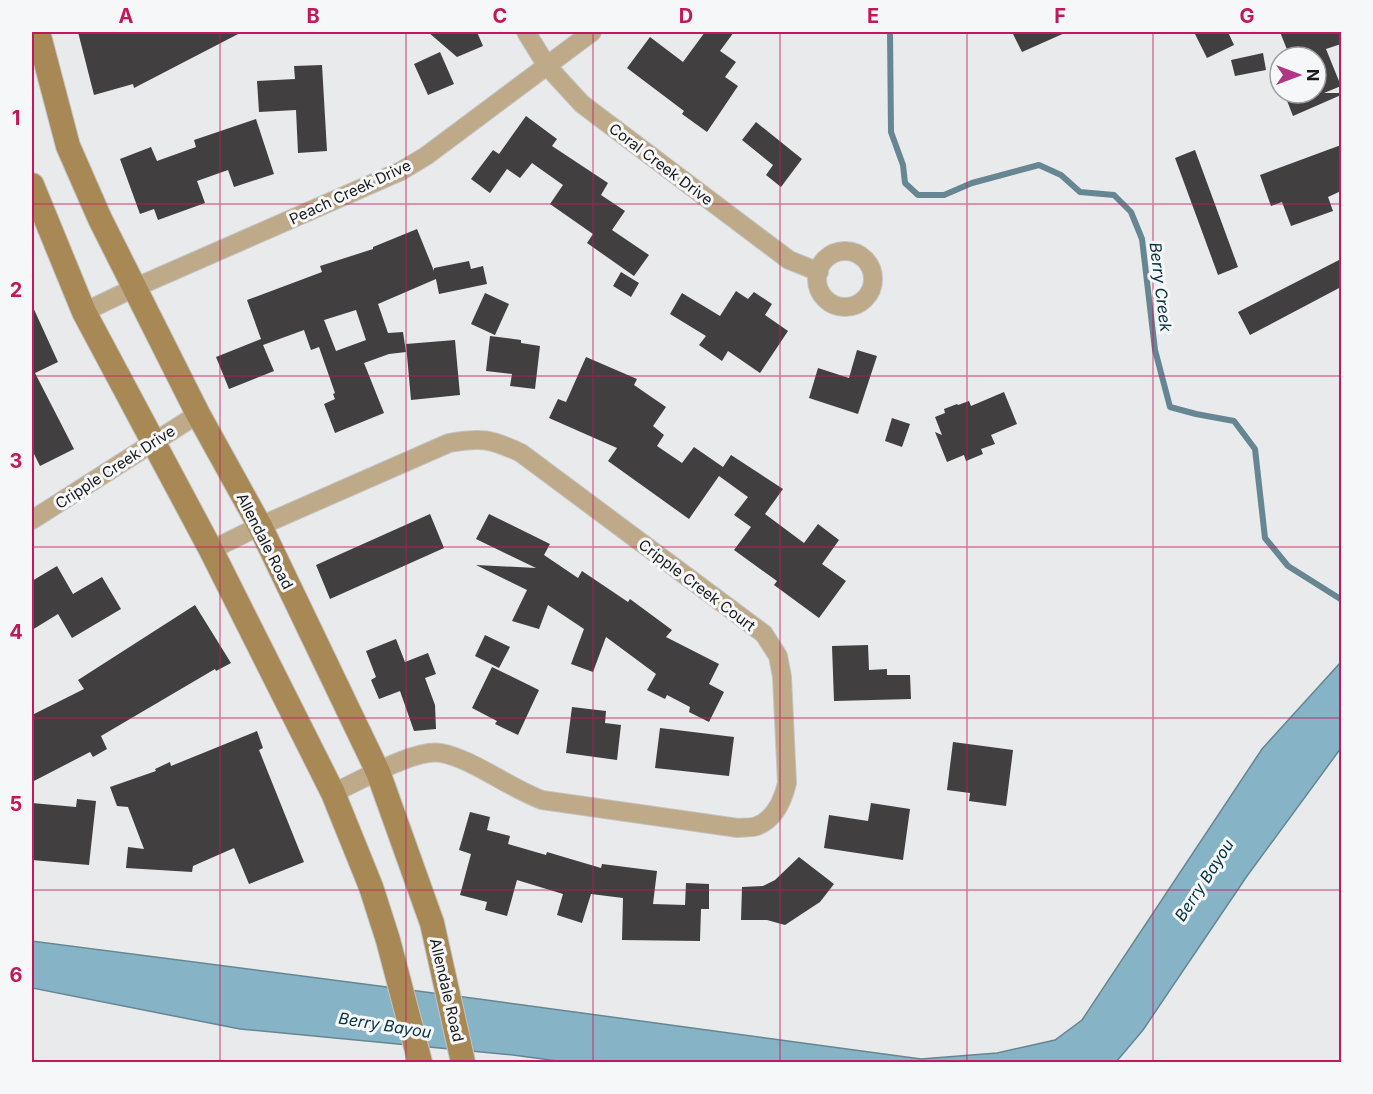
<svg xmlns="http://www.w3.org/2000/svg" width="1373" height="1094" viewBox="0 0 1373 1094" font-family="Inter,sans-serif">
<rect width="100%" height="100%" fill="#e9eaeb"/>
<path fill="#86b4c6" stroke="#658692" stroke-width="1.5" d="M1341,662V748L1247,876L1143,1030L1116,1062H565L513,1055L240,1029L32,988V941L479,999L921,1059L997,1053L1055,1040L1082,1020L1262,749Z"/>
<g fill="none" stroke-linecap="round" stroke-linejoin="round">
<path stroke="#658692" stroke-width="6" d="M890,32L891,132L903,165L905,183L918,195H944L972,183L1039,165L1061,175L1080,192L1114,195L1131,212L1142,239L1155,350L1170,407L1196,414L1234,421L1255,449L1265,538L1288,566L1342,600"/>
</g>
<path fill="#413f3f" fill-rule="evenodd" d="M78,32H242L134,88L133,84L94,95Z
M428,32H477L483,46L457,57Z
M705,32H734L720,51L736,62L725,77L738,86L707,132L682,114L684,111L627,68L650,37L683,62Z
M1012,32H1067L1022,52Z
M1194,32H1228L1234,45L1207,58Z
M1280,32H1341V44L1326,49L1341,86L1324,93H1341V95L1293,116L1284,93H1316V57H1290Z
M440,52L454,84L428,95L414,64Z
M1263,53L1266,70L1235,76L1231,60Z
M322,65L327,151L298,153L296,110L259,112L257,81L295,79L294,66Z
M526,116L557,139L552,146L608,183L601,195L625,211L612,230L649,255L634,276L587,243L593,234L550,204L563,185L532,163L520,178L507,169L490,193L471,179L493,150L499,154Z
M256,119L274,174L234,187L228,170L197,181L205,203L158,220L154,209L140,214L120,159L151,147L157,161L196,147L194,140Z
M756,122L802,159L781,187L766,175L773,165L742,140Z
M1341,145V191L1328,197L1333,211L1291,226L1282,202L1271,206L1260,175Z
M1195,150L1238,267L1218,275L1175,158Z
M417,229L434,271V268L469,261L471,269L483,266L487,284L439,294L436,279L378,304L388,333L403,332L406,352L389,354L364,363L384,413L335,433L324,404L335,399L333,394L335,393L319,347L311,350L304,330L263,345L274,371L229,389L216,357L261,339L247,300L322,272L320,266L373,249V247ZM356,310L366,340L336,351L324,320Z
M1341,259V287L1250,335L1238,312Z
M621,272L639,283L631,297L613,286Z
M736,291L748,299L754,292L772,304L765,315L788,331L760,373L728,351L722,361L699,345L706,336L670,314L682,293L720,316Z
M485,293L509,304L495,335L471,324Z
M32,305L58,362L35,373L74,449L40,466L32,450Z
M490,336L521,340V343L540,346L535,389L510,386L512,374L486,371Z
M455,340L460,395L411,400L406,344Z
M857,350L877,356L858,414L809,398L818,368L849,378Z
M586,357L637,379L634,385L666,407L653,426L664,435L657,446L682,463L694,447L723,467L731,455L783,489L765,514L804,543L818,524L839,540L822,564L846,581L819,618L774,585L777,581L734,550L751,527L734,515L748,497L719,476L689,519L608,461L617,448L549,418L558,399L566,402Z
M1004,392L1017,424L991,435L995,444L981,449L983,454L966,461L964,455L947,462L935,432L942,435L935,417L945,413L944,409L957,404L958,405L969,401L971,406Z
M892,418L910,424L902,447L885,441Z
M430,514L444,548L330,599L316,565Z
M489,514L550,544L544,555L578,578L582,571L628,602L630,599L672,630L666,637L719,664L709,684L724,692L709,722L689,712L690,707L667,695L665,699L647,690L656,674L606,637L593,672L571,664L584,629L548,605L539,629L512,621L527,590L476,565L536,568L476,539Z
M57,566L73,594L102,577L121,609L72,638L58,614L32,630V581Z
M195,605L231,663L216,671L215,669L101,736L107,749L93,757L90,752L32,782V715L84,689L78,680Z
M485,635L510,647L499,668L475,656Z
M396,639L405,662L428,653L436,674L425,678L435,705L436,729L414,731L400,691L379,699L371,680L376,677L366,651Z
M868,645L869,670L887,669V675H910L911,699L834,701L832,646Z
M492,667L539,690L518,735L495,724L497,721L472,708Z
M572,707L606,711L605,723L621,725L617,760L566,753Z
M660,728L734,737L729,776L655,768Z
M257,731L263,748L259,750L304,862L249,884L234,848L193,866L192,872L126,868L128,847L144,849L128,807L117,806L110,787L156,771L155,769L170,762L171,766Z
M953,742L1013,750L1006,806L969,801L970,793L947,790Z
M77,799L96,801L89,865L32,860V803L76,807Z
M871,803L910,809L903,860L824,848L829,815L868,821Z
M470,812L490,817L487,830L510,836L508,844L546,855L547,852L601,868L602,864L657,871L653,904L685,905L686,883L709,884V909H701L700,941L622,940L623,898L591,894L582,923L557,915L563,894L517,880L507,916L485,910L487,902L460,895L471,854L459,850Z
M799,857L834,884L820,902L785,925L767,920H741L742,887L763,886L775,880Z"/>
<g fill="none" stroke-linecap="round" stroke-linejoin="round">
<defs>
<path id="minor" d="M526,32L547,66L582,104L789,260L819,272
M817 279a28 28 0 1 1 56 0a28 28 0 1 1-56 0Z
M84,312L134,288L401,171L426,156L592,32
M32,520L198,414
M211,550L260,526L449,443C482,437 491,439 521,453L764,634L778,656L782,677L787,783C783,800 775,819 757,826C752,828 743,827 738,828L542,800C509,788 473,759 441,753C415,748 358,782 333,793"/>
<path id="secondary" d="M38,32L68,146L100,219L198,414L260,526L378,772L432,923L463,1062
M32,185L84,312L211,550L333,793L371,887L388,940L420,1062"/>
</defs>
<use href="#minor" stroke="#c4c4c5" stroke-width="20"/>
<use href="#secondary" stroke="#c4c4c5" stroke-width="26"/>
<use href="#minor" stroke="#bea988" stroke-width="18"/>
<use href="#secondary" stroke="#a88956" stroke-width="24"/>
</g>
<path fill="none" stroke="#c2185b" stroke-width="1.5" stroke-opacity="0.55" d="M220,32V1062M406,32V1062M593,32V1062M780,32V1062M967,32V1062M1153,32V1062M32,204H1342M32,376H1342M32,547H1342M32,718H1342M32,890H1342"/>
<g text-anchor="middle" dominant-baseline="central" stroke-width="6" stroke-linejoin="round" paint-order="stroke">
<g font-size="15" fill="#19191a" stroke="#f6f7f8">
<text transform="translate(661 164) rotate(37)">Coral Creek Drive</text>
<text transform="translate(350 192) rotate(-25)">Peach Creek Drive</text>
<text transform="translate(115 467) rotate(-33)">Cripple Creek Drive</text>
<text transform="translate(265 541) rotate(63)">Allendale Road</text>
<text transform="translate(697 585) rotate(37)">Cripple Creek Court</text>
<text transform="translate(447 990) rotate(77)">Allendale Road</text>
</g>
<g font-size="16" font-style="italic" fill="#04313e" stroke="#f6f7f8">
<text transform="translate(1161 287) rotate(83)">Berry Creek</text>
<text transform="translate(1204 880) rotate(-57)">Berry Bayou</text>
<text transform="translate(385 1025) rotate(9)">Berry Bayou</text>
</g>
</g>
<rect width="1373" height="1094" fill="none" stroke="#f6f7f8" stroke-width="66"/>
<g transform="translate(1298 75) rotate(90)"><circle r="28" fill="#f6f7f8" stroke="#9e9e9f" stroke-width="1.5"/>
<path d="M0-4.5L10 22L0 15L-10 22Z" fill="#b13587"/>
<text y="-9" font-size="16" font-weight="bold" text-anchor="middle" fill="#19191a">N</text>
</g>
<rect x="33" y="33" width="1307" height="1028" fill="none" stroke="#c2185b" stroke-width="2"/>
<g font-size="20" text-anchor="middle" font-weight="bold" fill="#c2185b">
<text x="126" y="23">A</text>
<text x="313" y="23">B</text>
<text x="500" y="23">C</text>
<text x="686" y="23">D</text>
<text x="873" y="23">E</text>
<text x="1060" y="23">F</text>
<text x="1247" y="23">G</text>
<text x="16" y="125">1</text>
<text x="16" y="297">2</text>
<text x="16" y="468">3</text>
<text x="16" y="639">4</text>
<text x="16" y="811">5</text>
<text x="16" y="982">6</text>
</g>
</svg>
